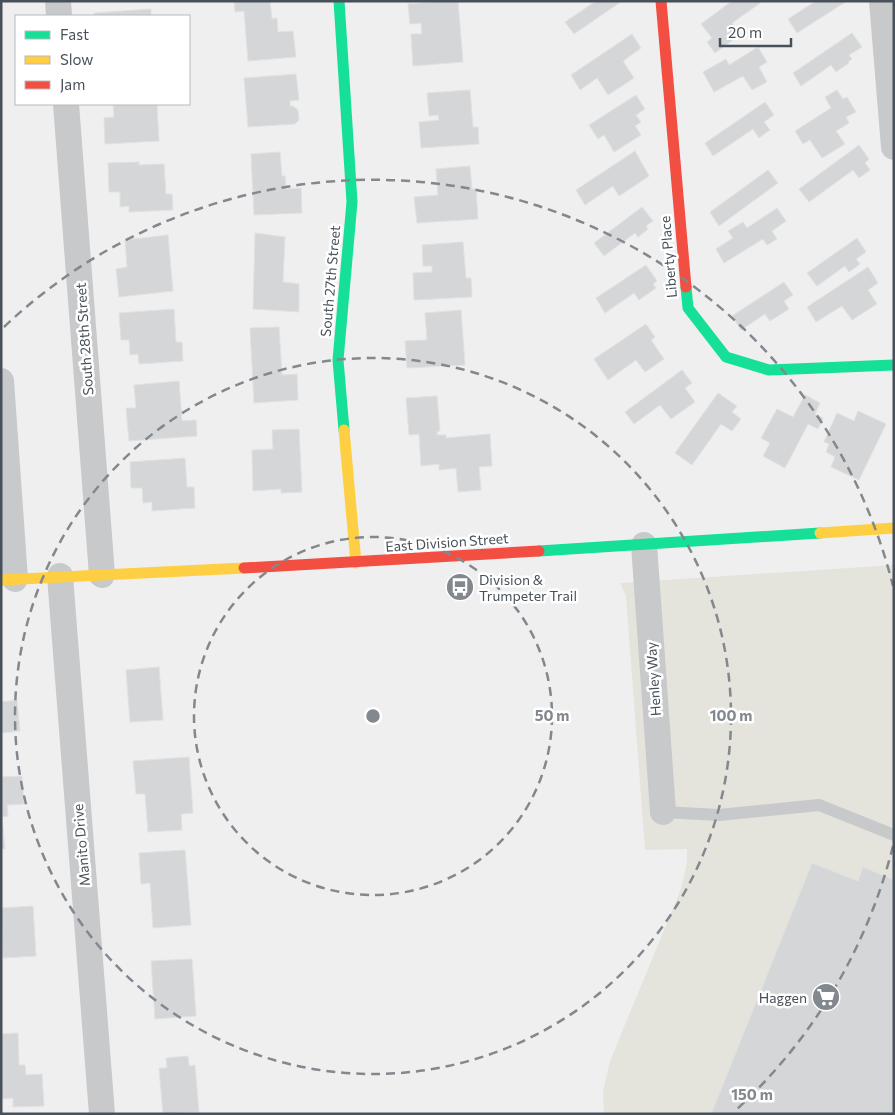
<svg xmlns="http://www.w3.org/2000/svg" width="895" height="1115" viewBox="0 0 895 1115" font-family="Commissioner,sans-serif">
<rect width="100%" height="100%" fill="#efefef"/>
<path fill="#e4e3dc" d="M894,565V1114H604L603,1092L610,1061L681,889L687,862V849L645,850L626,596L620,583Z"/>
<path fill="#d5d6d8" stroke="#e0e1e2" d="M234,1H270L272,19L277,18L278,32L293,31L296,57L248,61L244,11L235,12Z
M441,1H458L463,62L413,66L411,34H422L421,23L410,24L408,4Z
M596,1H622L574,34L565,22Z
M732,1H763L732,23L741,34L715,53L707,42L712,38L701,24Z
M816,1H847L797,33L788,19Z
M151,9V16H94V13Z
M852,33L862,47L849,55L852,59L848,62L849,63L836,72L831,65L801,86L793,73Z
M632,34L641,48L623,61L634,78L608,95L597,78L580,90L571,75Z
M758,47L767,62L759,67L767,82L752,90L743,76L714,92L703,72L726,59L729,65Z
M296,74L299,100L290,101V106H293L298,110L299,120L295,124L248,127L244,78Z
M470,90L473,127H478L479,144L421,148L419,122L439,120L438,115L429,116L427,93Z
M837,90L843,99L847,97L856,112L846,117L849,123L836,131L845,144L822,158L810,140L803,144L795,131L831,108L825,97Z
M636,95L645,109L636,115L641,122L635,126L641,135L614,152L604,135L598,139L589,125Z
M765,102L774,115L764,122L770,130L759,138L753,129L713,156L705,143Z
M113,104H157L159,141L105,144L104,118L114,117Z
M859,145L869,159L865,163L870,170L859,178L853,170L809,202L799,189Z
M635,151L649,176L619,196L613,186L585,205L576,190Z
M280,152L282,176H285L286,189L301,188L302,213L254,215L251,154Z
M139,162V165L164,164L166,194H172L173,210L129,212V206L120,207V192H109L108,163Z
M470,166L472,189H476L478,219L417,223L414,197L438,195L436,169Z
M768,170L778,183L719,226L710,212Z
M642,207L653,221L646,226L648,229L638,237L635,233L604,256L594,243Z
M777,208L786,221L772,231L777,239L767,245L763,239L724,263L716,249L733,238L728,231L743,222L747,228Z
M255,233L285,237L283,282L299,284V312L253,309Z
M168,235L173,291L119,297L116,269L127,267L125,240Z
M857,238L866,252L856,259L860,264L849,272L845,266L817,286L807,273Z
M463,242L466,278H471L472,297L414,300L413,273L432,272V266H423L422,245Z
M646,265L657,281L653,284L656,288L639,300L634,293L605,313L596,298Z
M868,267L878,283L868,290L877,304L852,320L842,306L816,322L807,307Z
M784,282L793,295L784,301L789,309L770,321L765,314L741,330L732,316Z
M174,309L176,342H182L183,361L139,364L138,354L130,355L129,340H121L119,313Z
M461,310L465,365L407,368L405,341L427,340L425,313Z
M646,324L655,337L651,340L664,359L645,372L636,360L608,380L594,359Z
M279,327L282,375L297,374L298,400L254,403L250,328Z
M682,370L692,383L685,388L695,402L671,419L660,405L634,424L625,412Z
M179,381L182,421L196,420L197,436L129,441L126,408H136L134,385Z
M718,393L737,406L732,412L741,419L732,431L721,424L692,465L675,453Z
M805,395L820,403L815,414L823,418L818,429L808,424L785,468L763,456L770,443L761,438L777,409L793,417Z
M437,396L440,431L437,432V435H446V438L490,434L492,466L479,467L481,490L458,492L456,468L439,470V464L421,466L419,434L409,435L406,398Z
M858,411L886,424L859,480L831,467L835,457L826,452L829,444L824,442L837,413L854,421Z
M299,429L302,492L281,493V489L253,491L252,450L273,449L272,430Z
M185,458L187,487H194L195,508L152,511V502L143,503L142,488H131L130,462Z
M159,667L163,720L130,722L126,670Z
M17,700L20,731L1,733V702Z
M189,757L193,813L181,814L182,830L148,832L145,794H136L133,761Z
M22,776L24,804L7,805L8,816L2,817L5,849H1V777Z
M185,850L191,925L153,928L150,883L141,884L139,853Z
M812,863L858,881L863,867L894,880V1114H711Z
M33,906L36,956L3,958L1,908Z
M192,959L196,1016L155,1019L151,961Z
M18,1033L19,1065H25L26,1075L42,1074L44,1106L13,1107V1098L1,1099V1034Z
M188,1056L189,1066L195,1065L199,1112L163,1114L159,1068H167L166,1058Z"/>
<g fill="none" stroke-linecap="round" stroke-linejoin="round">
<path stroke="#c7c9cb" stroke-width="12" d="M663,812L719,815L819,805L894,835"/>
<path stroke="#c7c9cb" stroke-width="26" d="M58,1L59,16
M882,1L894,147
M66,104L102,575
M1,381L15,579
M644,545L663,812
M60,576L102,1114"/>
<path stroke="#16e098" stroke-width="11" d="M339,1L352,202L338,360L344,430
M686,287L688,308L726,357L769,370L894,365
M539,551L820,533"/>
<path stroke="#ffcf43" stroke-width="11" d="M344,430L356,563
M820,533L894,528
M1,580L244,568"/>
<path stroke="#f24e42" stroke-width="11" d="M661,1L686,287
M244,568L539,551"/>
</g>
<g fill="none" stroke="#82888e" stroke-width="2.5" stroke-dasharray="9 6">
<circle cx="373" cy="716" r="179"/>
<circle cx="373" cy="716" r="358"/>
<path d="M893 846A536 536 0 0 1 735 1111M4 327A536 536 0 0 1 893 586"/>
</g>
<defs>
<symbol id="bus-disc" viewBox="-11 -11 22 22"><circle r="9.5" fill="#82888e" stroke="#fff"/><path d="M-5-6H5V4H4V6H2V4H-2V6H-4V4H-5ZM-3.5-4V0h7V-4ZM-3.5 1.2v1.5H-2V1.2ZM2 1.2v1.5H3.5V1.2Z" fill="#fff"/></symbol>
<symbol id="supermarket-disc" viewBox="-11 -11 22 22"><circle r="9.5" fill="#82888e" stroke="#fff"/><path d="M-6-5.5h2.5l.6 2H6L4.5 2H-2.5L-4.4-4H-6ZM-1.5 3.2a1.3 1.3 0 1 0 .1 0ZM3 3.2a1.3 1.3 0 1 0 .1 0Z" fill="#fff"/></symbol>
</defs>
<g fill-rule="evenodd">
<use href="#bus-disc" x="444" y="571" width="32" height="32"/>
<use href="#supermarket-disc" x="810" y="981" width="32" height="32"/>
</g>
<g text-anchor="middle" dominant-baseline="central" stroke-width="5" stroke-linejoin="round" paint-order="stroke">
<g font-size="14" fill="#48515a" stroke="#fff">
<text transform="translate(668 257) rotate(-95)">Liberty Place</text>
<text transform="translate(330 281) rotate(-85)">South 27th Street</text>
<text transform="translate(84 339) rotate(-94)">South 28th Street</text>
<text transform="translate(447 542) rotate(-4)">East Division Street</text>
<text transform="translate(653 679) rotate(-94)">Henley Way</text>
<text transform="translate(81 845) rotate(-95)">Manito Drive</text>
</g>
<g font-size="14" fill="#48515a" stroke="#fff" text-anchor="start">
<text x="479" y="579">Division &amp;<tspan x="479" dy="16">Trumpeter Trail</tspan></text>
<text x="807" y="997" text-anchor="end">Haggen</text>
</g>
</g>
<circle cx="373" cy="716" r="8" fill="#82888e" stroke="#fff" stroke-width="2.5"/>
<g font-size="15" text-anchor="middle" font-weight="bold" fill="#82888e" stroke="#fff" stroke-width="5" stroke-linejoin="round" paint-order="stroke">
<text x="552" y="721">50 m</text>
<text x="731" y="721">100 m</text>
<text x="752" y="1100">150 m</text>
</g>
<rect width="895" height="1115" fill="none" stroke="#48515a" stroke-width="5"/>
<rect x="15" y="15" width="175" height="90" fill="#ffffff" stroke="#b6b9bd"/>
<rect x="25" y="31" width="25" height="8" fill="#16e098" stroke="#b6b9bd"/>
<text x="60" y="40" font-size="15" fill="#48515a">Fast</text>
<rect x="25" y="56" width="25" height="8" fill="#ffcf43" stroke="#b6b9bd"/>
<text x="60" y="65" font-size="15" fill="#48515a">Slow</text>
<rect x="25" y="81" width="25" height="8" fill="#f24e42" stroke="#b6b9bd"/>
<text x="60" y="90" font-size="15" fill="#48515a">Jam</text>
<path d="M720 38v8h71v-8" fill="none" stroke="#48515a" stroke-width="2.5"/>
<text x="728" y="38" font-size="15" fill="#48515a" stroke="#ffffff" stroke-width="4" paint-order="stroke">20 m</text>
</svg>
